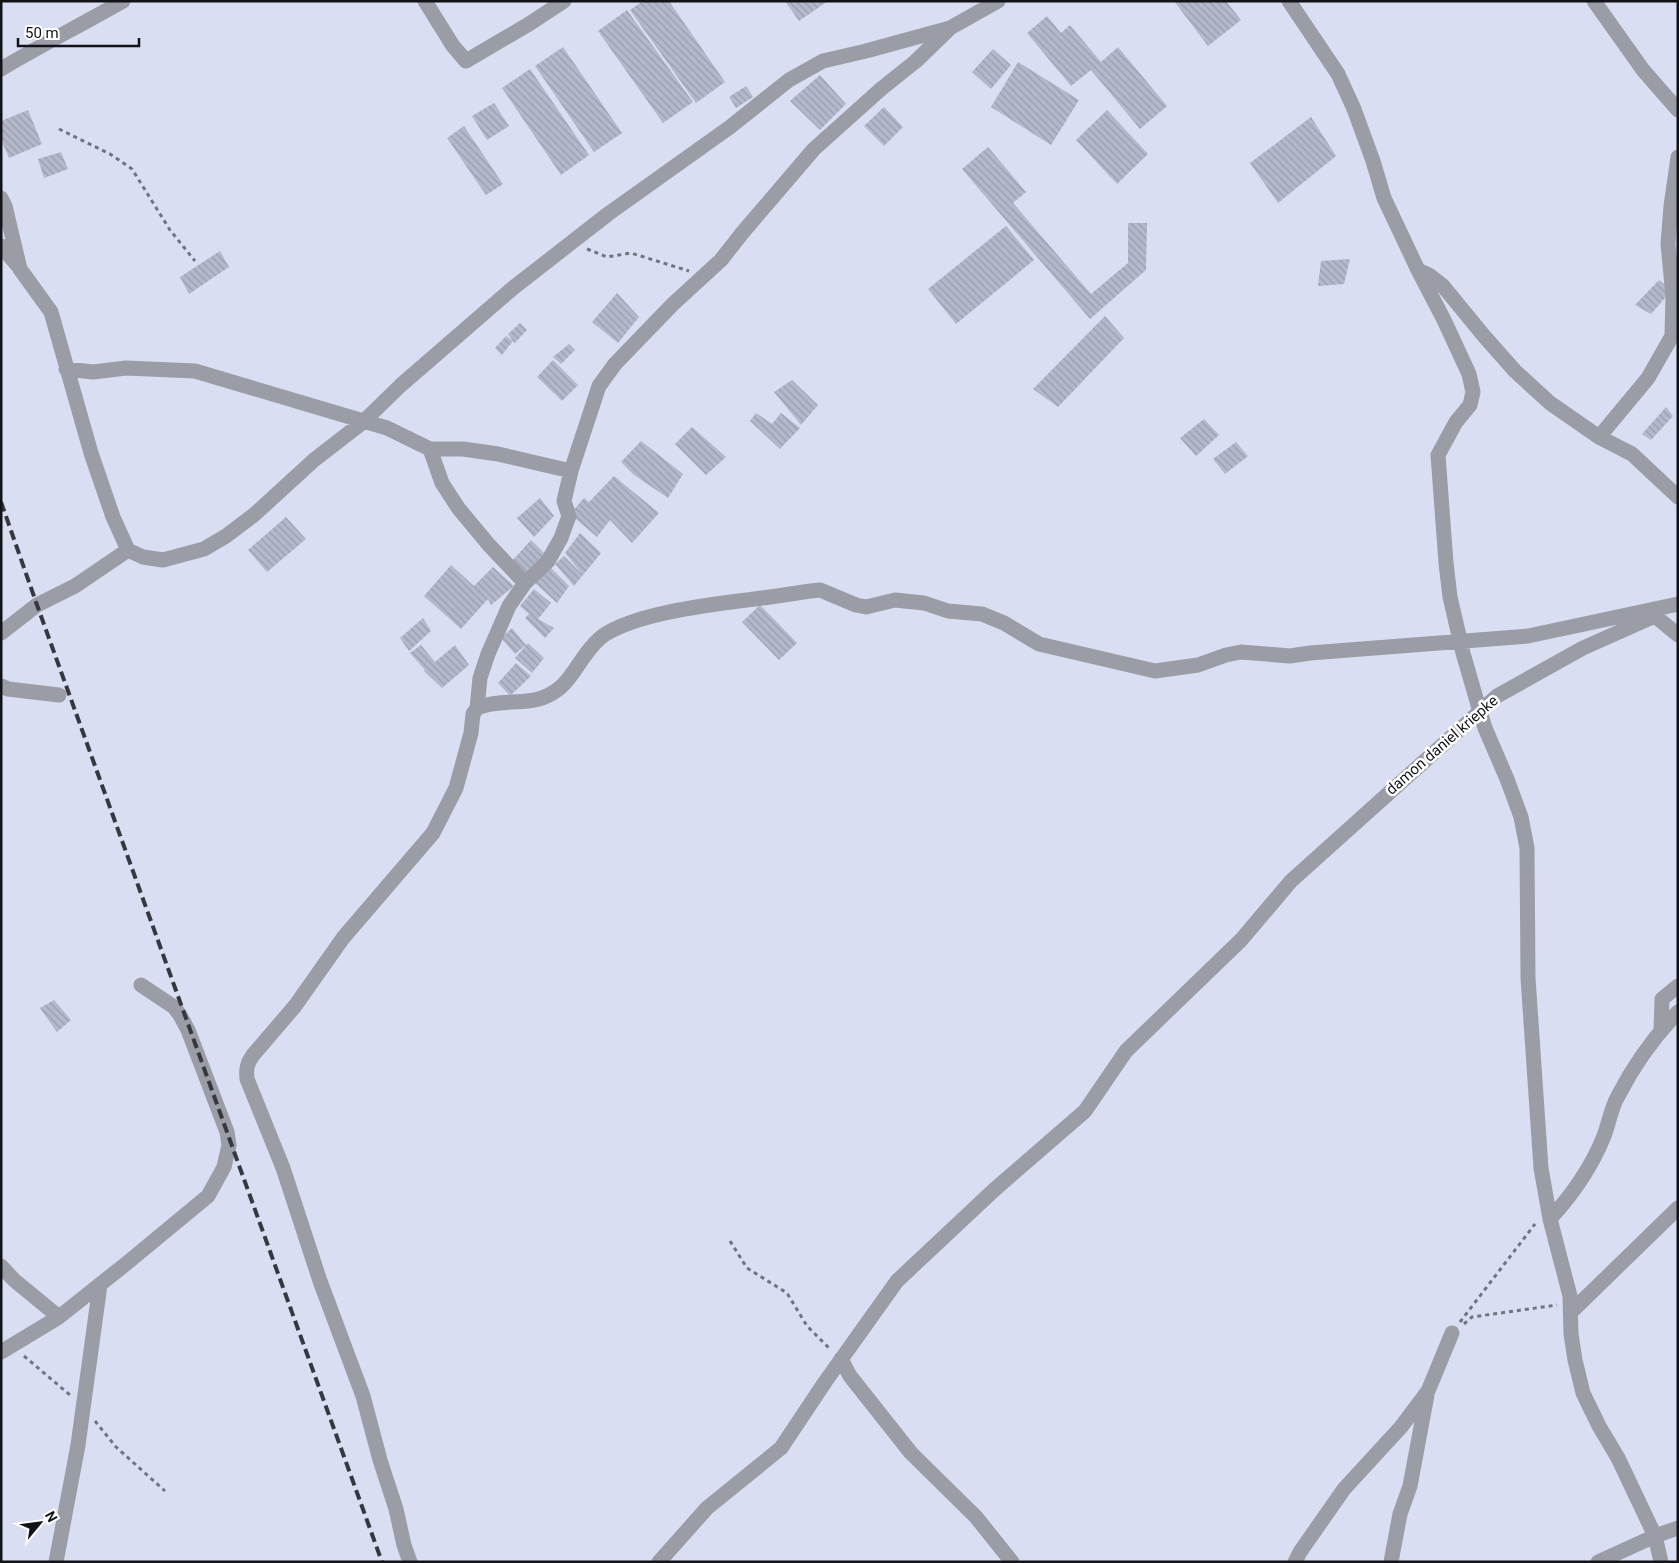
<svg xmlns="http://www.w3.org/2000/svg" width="1679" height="1563" viewBox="0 0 1679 1563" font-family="Roboto,sans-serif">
<defs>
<pattern id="building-back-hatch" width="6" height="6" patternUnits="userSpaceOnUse" patternTransform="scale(1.25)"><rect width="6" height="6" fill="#b3b8cb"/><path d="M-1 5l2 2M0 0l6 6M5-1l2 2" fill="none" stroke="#999dae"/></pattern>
</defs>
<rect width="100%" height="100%" fill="#d9def2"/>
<path fill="url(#building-back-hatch)" d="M643,1H669L725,82L696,103L630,10Z
M785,1H828L799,21Z
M1174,1H1226L1241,20L1208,46Z
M627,10L693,102L663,123L598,31Z
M1047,16L1061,33L1070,25L1101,62L1118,47L1167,106L1140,129L1091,70L1071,86L1027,33Z
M563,47L622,133L594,152L535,66Z
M993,49L1011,65L991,89L972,72Z
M1018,62L1079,100L1051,145L991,107Z
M530,69L589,155L561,175L502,88Z
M820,75L846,104L820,130L790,101Z
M746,86L753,97L736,108L729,97Z
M494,103L509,126L487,140L472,116Z
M884,107L903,127L884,146L864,126Z
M28,110L42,144L9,158L1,139V121Z
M1107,110L1148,154L1117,184L1076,140Z
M1311,117L1336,156L1278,203L1250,163Z
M464,126L503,184L486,195L447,138Z
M988,147L1026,192L1013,203L1091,294L1128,263V223H1147L1146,270L1090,319L962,169Z
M61,152L68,169L44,178L38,159Z
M1006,226L1034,260L956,324L928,289Z
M220,251L229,267L189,294L180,277Z
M1350,259L1344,284L1318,286L1321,261Z
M1659,280L1672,290L1651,314L1635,305Z
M617,293L639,317L618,343L592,322Z
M1105,316L1124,338L1058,407L1033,389Z
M520,323L527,330L515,343L513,341L502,355L495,348L506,336L513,341L508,334Z
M569,344L575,350L561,364L553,357Z
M553,360L578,385L562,401L537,377Z
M792,380L818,405L801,425L774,392Z
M1666,407L1673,416L1651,440L1642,434Z
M756,413L772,424L781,413L800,428L780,449L750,421Z
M1204,419L1219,435L1196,456L1180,438Z
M692,427L726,457L706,475L675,444Z
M641,441L683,474L668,498L634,475L621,462Z
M1236,442L1248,456L1225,474L1213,459Z
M614,476L659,513L632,543L610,520L597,537L570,514L584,498L589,502Z
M540,498L554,516L534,537L517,518Z
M286,517L306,539L267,572L248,550Z
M580,533L601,553L574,586L555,564L564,556L583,575L565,553Z
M531,540L545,554L524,573L512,561Z
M451,565L474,586L493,567L514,586L491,605L488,599L461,629L424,596Z
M550,567L569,586L557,603L535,583Z
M534,589L551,603L538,619L554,628L545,638L525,618L529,614L520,606Z
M760,605L797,643L779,660L742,622Z
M423,618L431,631L409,651L400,638Z
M512,628L526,645L515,654L501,638Z
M528,643L544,658L532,673L515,658Z
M421,645L435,662L455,645L469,665L442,688L424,671L425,670L410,653Z
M516,663L531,676L510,696L498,683Z
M54,1000L71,1020L57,1032L40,1008Z"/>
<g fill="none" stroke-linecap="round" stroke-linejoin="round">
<path stroke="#707480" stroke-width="3" stroke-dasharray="4 4" stroke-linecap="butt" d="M59,129L110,154L132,169L170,230L195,261
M587,249L607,257L631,253L689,271
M730,1241L747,1268L787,1293L807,1326L831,1350
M1460,1322L1535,1224
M1464,1324L1472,1317L1557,1305
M24,1356L70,1395
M95,1421L116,1447L165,1491"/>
<path stroke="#9b9da6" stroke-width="15" d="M425,1L453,46L466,61L529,24L564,1
M1289,1L1338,74L1354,109L1373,161L1384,198L1418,270L1444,320L1469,374L1473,392L1470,405L1456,422L1438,455L1446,563L1450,597L1463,653L1478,705L1485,728L1507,779L1521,817L1527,848L1528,978L1541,1168L1550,1219L1570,1296L1571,1334L1575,1360L1583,1393L1599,1426L1618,1458L1655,1536L1661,1562
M1594,1L1643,70L1678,110
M1,69C41,45 83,24 123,1
M1,198L5,206L20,269L51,312L91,453L113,517L128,550L143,557L163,560L204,549L226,536L255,514L314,460L363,422L401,385L513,288L608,214L730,127L789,80L823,61L866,51L950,28L998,1
M1,246L18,266
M1418,270L1429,275L1443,286L1484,336L1515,371L1550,403L1599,437L1632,454L1678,497
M66,369L93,372L126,368L195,371L387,428L430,449H463L498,454L571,471
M1599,437L1648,378L1672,336L1673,296L1668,244L1671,206L1678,157
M430,449L442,483L459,509L489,545L525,583
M1,633L37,605L75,586L128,550
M1,686L8,689L59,695
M477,708L480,678L488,654L509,606L525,583L548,561L561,538L569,516L564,501L571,471L599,386L615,364L673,304L721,260L743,232L814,149L881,89L916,61L949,29
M1661,1030L1662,999L1678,986
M1550,1219C1572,1195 1592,1166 1604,1136C1609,1123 1611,1108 1618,1096C1634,1065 1654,1037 1678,1012
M1,1266L14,1280L59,1317
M1571,1312L1678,1208
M1,1352L59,1317L127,1263L208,1196L224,1167L229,1145L227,1132L188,1030L180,1015L174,1007L141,985
M841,1359L850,1376L911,1453L976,1517L1012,1562
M56,1562L78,1445L100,1285
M410,1562L404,1545L396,1509L380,1460L363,1396L320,1281L283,1168L247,1079C246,1069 247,1063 253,1055L295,1006L343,938L433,833L456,788L471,733L473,714L477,708C502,697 531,708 554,692C573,681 583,650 604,635C641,611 719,604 762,598C779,596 795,593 811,591L820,590L825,592L856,605L866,607L895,600L924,603L948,611L982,614L1004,623L1039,644L1155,671L1198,665L1226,655L1241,652L1290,656L1310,653L1528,636L1678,604
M659,1562L707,1508L781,1448L825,1382L897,1281L994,1190L1085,1111L1126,1051L1241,940L1291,881L1497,696L1583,648L1655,616L1678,635
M1295,1562L1300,1552L1344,1489L1401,1427L1428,1391L1452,1333
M1391,1562L1400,1514L1410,1486L1427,1395
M1598,1562L1655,1536L1678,1528"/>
<path stroke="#363841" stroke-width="4" stroke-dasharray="10 5" stroke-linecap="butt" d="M1,502L37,605L382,1562"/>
</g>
<g text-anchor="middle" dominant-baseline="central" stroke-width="5" stroke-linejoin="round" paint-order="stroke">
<g font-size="15" fill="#111319" stroke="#fff">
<text transform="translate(1442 745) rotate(-41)">damon daniel kriepke</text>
</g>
</g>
<rect width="1679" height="1563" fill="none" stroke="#111319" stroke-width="5"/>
<g transform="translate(40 1523) rotate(61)" stroke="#ffffff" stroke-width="4" paint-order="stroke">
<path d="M0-4L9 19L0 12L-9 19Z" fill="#111319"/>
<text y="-8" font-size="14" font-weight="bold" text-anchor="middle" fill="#111319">N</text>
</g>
<path d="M18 38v8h121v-8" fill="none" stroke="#111319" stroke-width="2.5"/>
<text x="25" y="38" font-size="15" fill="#111319" stroke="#ffffff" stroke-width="4" paint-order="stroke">50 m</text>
</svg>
